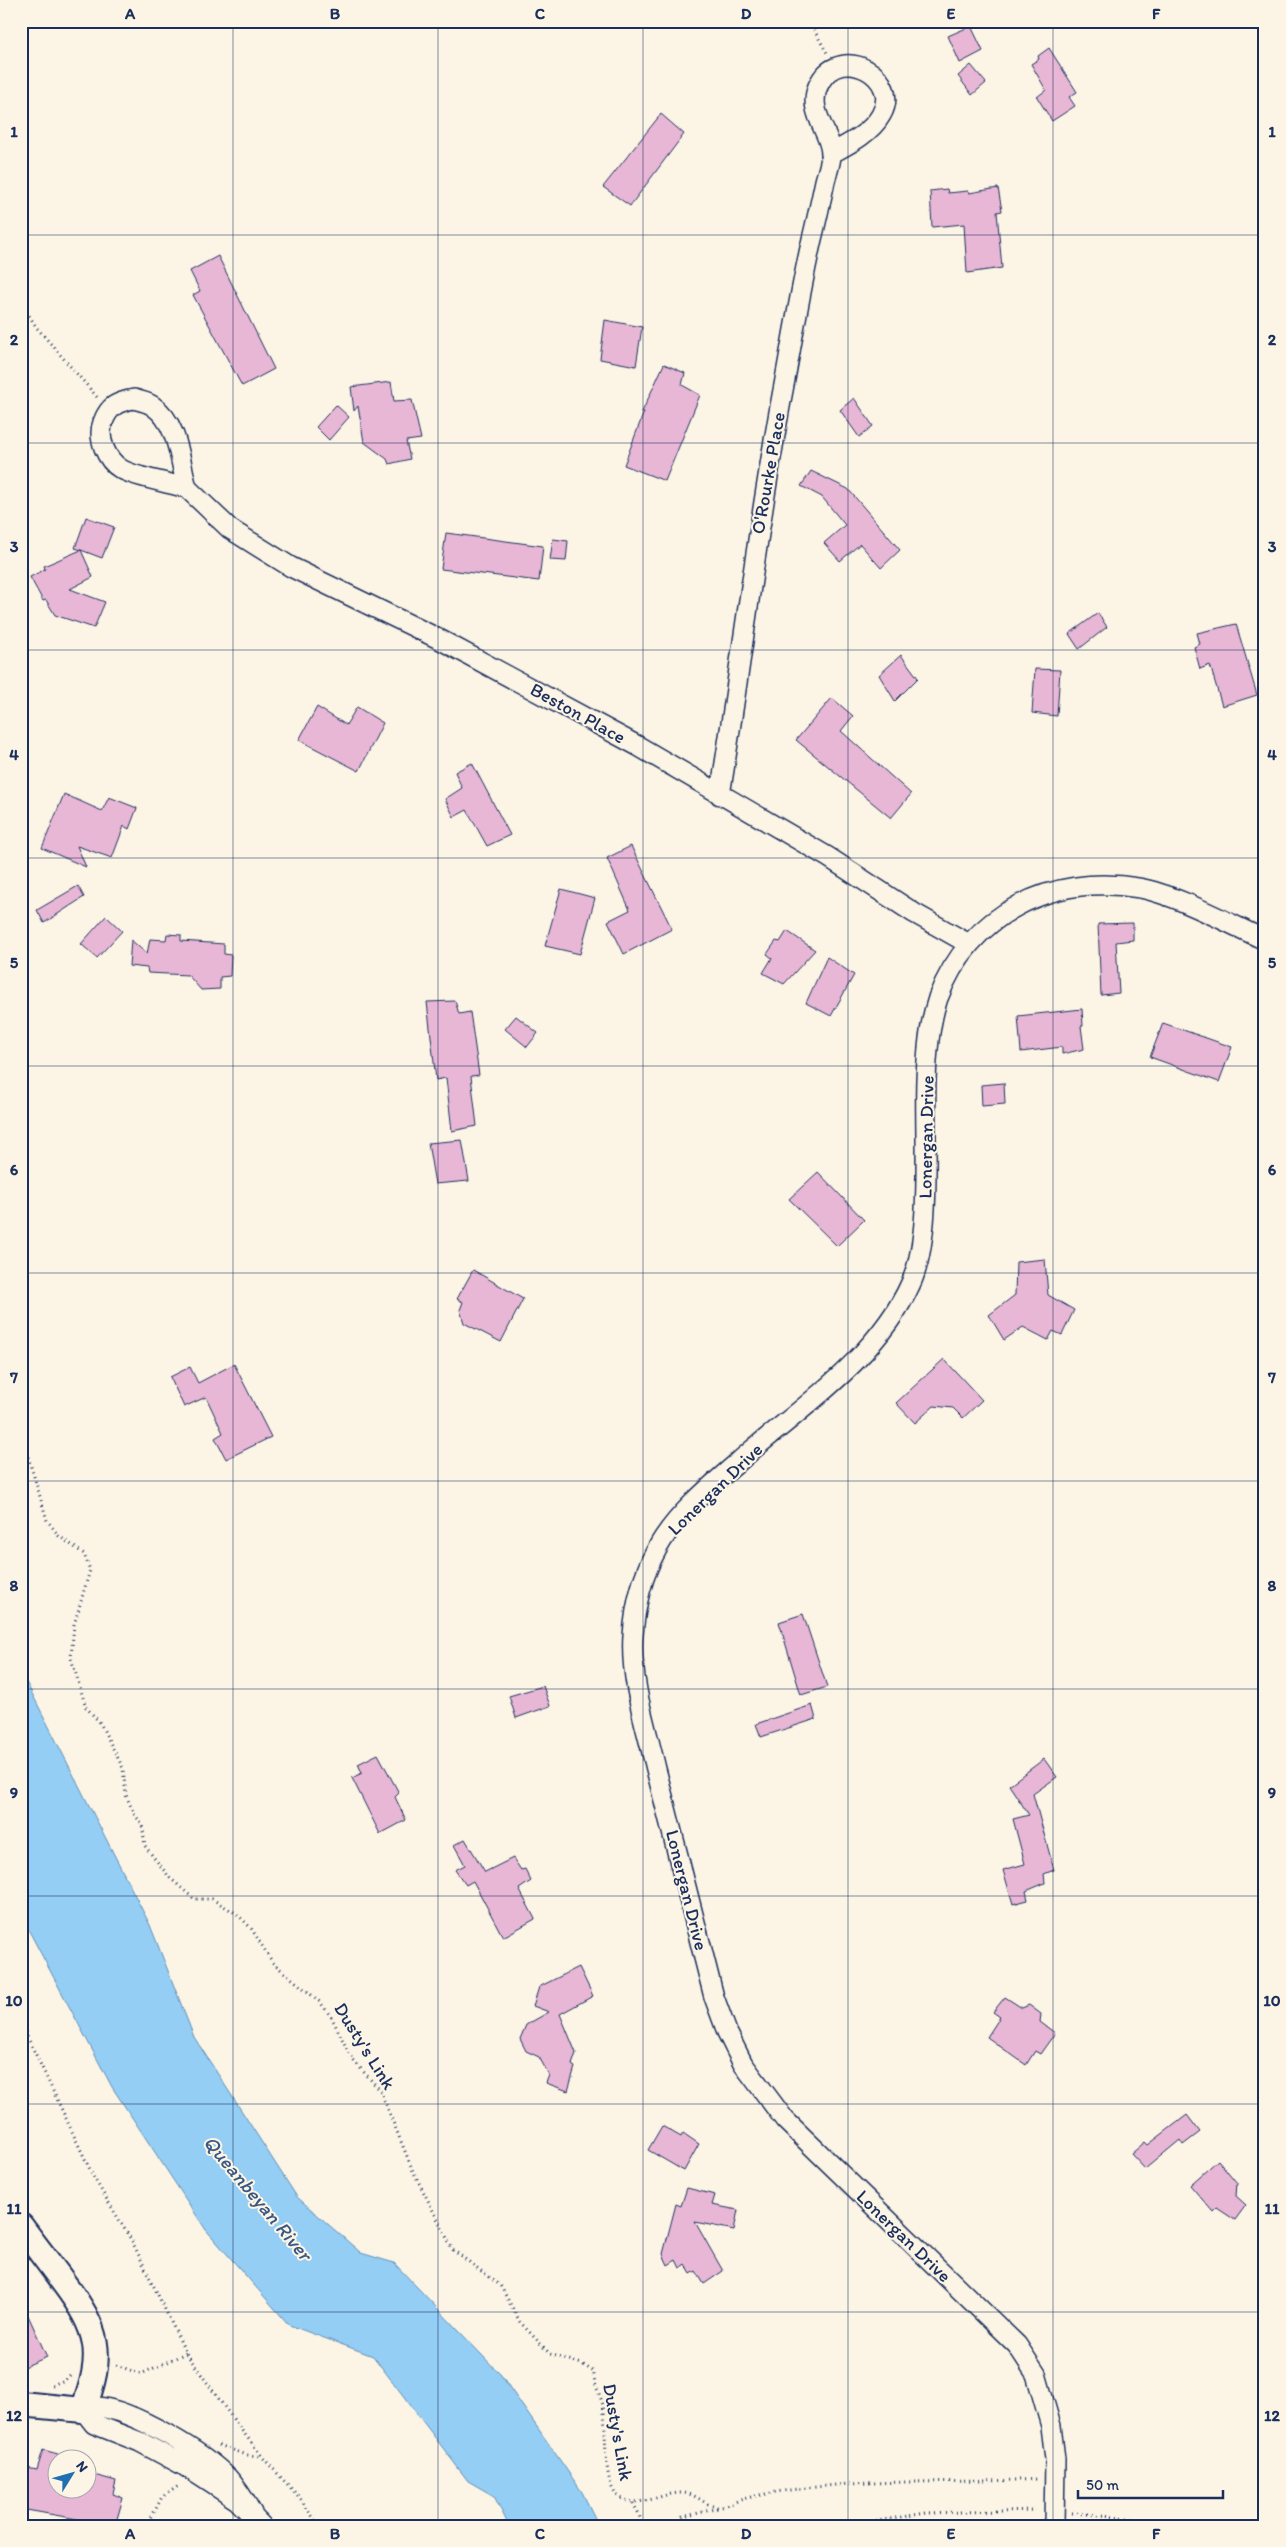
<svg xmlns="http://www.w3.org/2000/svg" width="1286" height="2547" viewBox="0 0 1286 2547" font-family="Itim,sans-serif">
<rect width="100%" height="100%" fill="#fcf5e5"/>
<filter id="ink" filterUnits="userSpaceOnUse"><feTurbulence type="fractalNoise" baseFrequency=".02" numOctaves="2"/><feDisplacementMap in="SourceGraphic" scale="10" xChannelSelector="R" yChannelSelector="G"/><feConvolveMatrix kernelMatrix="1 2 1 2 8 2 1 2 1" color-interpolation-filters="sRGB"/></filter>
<g filter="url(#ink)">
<path fill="#94cef4" stroke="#648eb8" d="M21,1672L150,1925L194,2037L297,2197L361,2253L394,2263L501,2375L582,2492L599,2526H509L494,2496L468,2481L373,2356L289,2325L206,2230L112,2087L21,1916Z"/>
<path fill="#e9b7d6" stroke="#1b2f5e" d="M971,26L983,51L960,63L948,36Z
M1049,48L1077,92L1069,97L1075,106L1052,121L1037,97L1046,90L1031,64L1039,59L1038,56Z
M971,65L986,83L972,95L958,76Z
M661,114L684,134L630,206L603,187Z
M998,188L1002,211L997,212L1002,268L967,273L964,224L932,227L930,191L947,189L948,193L968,191L969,193Z
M218,256L274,369L242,386L193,295L200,291L190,271Z
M605,320L642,327L636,366L600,359Z
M664,364L685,373L682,385L700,395L665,481L624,465L644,412H642Z
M391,382L394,401L412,400L421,439L406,441L410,459L389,464L387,459L364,442L358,406L354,411L351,387Z
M854,398L873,426L859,437L840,410Z
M336,405L349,417L329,440L316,427Z
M811,471L848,489L900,550L881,568L860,544L840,561L824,543L845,525L822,497L801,486Z
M86,517L114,527L102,558L81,550L93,577L70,589L105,602L94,628L55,615L46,600L43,601L30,577L45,569L44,566L81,550L75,548Z
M446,533L543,546L539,581L441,569Z
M553,539L568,541L566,561L550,560Z
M1098,613L1107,627L1079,649L1069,634Z
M1236,624L1257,695L1222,706L1210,665L1200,669L1194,647L1200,644L1197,633Z
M901,655L918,678L895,701L879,675Z
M1035,669L1060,670L1057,716L1032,713Z
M832,698L853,716L841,731L911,794L891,818L796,740Z
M317,707L346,725L357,707L383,723L359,771L299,740Z
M472,763L510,835L487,846L467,810L454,817L445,799L462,788L455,772Z
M64,794L102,811L109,797L137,808L129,829L124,826L112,858L77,846L86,867L42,848Z
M631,846L672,929L624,954L608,921L630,910L607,858Z
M78,886L84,897L44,923L37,910Z
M561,889L595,898L580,954L545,946Z
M106,916L122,931L97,958L81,944Z
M1133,923V940L1116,942L1119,993L1101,995L1098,924Z
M787,931L815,950L784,984L763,973L772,958L767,954L776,941L780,942Z
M167,934L181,935V941L224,944V954L231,955L230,976L220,977V989L201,990L188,975L148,973L147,968L129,966L131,940L147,954L150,939L166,940Z
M827,957L854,975L831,1016L806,1003Z
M455,1001L459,1014L470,1012L479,1075L471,1076L477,1126L452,1131L446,1078L436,1080L427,1002Z
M1082,1009L1083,1026H1081L1084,1049L1062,1054V1047L1021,1052L1018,1016Z
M516,1016L538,1033L527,1047L505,1029Z
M1163,1023L1232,1047L1219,1082L1150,1057Z
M1004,1083L1005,1104L982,1106L981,1085Z
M462,1140L469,1181L435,1184L428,1143Z
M818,1172L864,1220L837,1246L789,1199Z
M1045,1259L1048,1295L1074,1310L1062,1335L1053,1331L1048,1340L1023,1327L1004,1340L989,1315L1015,1295L1016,1262Z
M473,1270L523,1299L501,1342L464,1323L460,1310L463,1302L457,1299Z
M944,1359L982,1400L963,1418L953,1408L934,1406L915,1423L896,1403Z
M234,1364L271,1437L226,1459L215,1438L223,1433L206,1397L184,1407L170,1377L190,1367L198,1383Z
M803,1614L827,1687L801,1695L779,1622Z
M543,1686L550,1706L516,1718L509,1696Z
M812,1705L816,1719L761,1737L756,1724Z
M378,1754L399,1793L395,1797L406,1820L380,1834L352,1778L362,1773L358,1764Z
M1044,1759L1057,1777L1033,1794L1054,1870L1044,1874L1045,1883L1026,1891L1028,1900L1013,1904L1003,1870L1025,1864L1013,1819L1029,1815L1009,1785Z
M465,1839L485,1872L513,1858L521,1870L525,1869L531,1881L519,1889L535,1919L503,1937L473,1881L466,1885L455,1870L465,1865L454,1845Z
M579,1967L593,1996L560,2014L576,2053L572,2065L575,2067L568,2091L546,2083L549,2075L539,2057L526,2051L520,2039L526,2025L549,2012L533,2006L539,1987Z
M1005,1997L1022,2008L1029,2005L1041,2014L1040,2022L1055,2033L1040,2054L1035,2051L1026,2065L987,2037L1000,2017L993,2012Z
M1187,2115L1200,2132L1183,2145L1180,2140L1145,2169L1131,2154L1145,2142L1148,2145Z
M662,2126L681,2137L683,2133L699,2144L684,2171L648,2150Z
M1218,2160L1237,2183L1236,2196L1246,2205L1235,2220L1217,2208L1213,2212L1190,2185Z
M687,2188L715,2195L712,2205L738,2210L734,2230L695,2222L723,2271L704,2284L696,2271L691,2274L685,2264L680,2268L676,2260L668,2265L663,2254L676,2204L681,2206Z
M21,2300L47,2357L21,2368Z
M43,2450L58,2454V2490H90L94,2475L116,2481L113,2494L123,2498L115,2526H94L83,2523V2520L21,2509V2467L37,2470Z"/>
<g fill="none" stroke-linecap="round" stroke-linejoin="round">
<defs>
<path id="minor" d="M134,399C140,401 148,402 153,406C178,423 180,461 187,488C170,483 134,477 121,469C106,460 97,438 103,422C109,406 117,402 134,399Z
M187,488L230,529L291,567L439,639L638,746L828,857L914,913L969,944
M720,795C742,658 758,521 784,385C793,336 801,287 812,239C817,219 821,200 825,181C827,173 831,163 831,155C832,132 804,111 820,82C842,43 903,78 881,115C871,133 849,144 832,153
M252,2513C245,2501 238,2489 228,2478C205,2453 132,2410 98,2407C93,2407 87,2409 83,2410L94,2424L140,2442L183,2465L237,2500L262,2526
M1054,2526L1055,2459L1051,2426L1036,2374L1017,2345L785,2120L743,2064L727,2032L714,1997C695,1921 675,1845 656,1769C646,1726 630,1680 633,1636C635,1605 642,1576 657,1549C676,1513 720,1478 751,1451C808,1403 880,1353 911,1283C933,1234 924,1135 926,1080C927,1053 929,1024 938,998C970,914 1051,873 1139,888C1175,894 1230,924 1265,940"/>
<path id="tertiary" d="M21,2226C35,2245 49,2263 63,2282C99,2330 105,2353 83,2410L21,2404"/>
</defs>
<use href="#minor" stroke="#1b2f5e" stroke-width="22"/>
<use href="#tertiary" stroke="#1b2f5e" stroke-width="28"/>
<path stroke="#1b2f5e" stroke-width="3" stroke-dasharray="1 4" stroke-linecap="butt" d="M809,21L827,53
M21,303L37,328L97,397
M21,1433L47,1520L59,1536L84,1554L90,1570L74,1625L71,1658L86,1707L100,1723L123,1768L126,1795L134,1814L142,1824L145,1846L170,1878L194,1899H212L237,1914L251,1928L273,1963L320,2002L332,2018L352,2059L380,2090L413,2171L453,2250L500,2285L520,2322L550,2354L582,2364L594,2372C593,2383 600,2394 603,2405C607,2424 602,2485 618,2496C639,2511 660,2492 683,2493C699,2494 706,2508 721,2507C728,2506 736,2501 743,2499C773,2491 805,2488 836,2485C903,2480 970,2483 1037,2479
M21,2023L94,2178L133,2243L186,2353L236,2423L265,2460L300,2498L319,2526
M116,2365L141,2374L186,2353
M52,2385L65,2380L72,2373
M219,2445L247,2455L261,2456
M633,2503L639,2514L642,2526
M1072,2513L1114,2516L1175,2526
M147,2526L162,2497L180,2485
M677,2526L683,2517L718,2508
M846,2526L926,2513L1035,2510"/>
<use href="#minor" stroke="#fcf5e5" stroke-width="19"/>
<use href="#tertiary" stroke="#fcf5e5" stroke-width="24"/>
</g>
</g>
<path fill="none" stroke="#1b2f5e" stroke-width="1" stroke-opacity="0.55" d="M233,21V2526M438,21V2526M643,21V2526M848,21V2526M1053,21V2526M21,235H1265M21,443H1265M21,650H1265M21,858H1265M21,1066H1265M21,1273H1265M21,1481H1265M21,1689H1265M21,1896H1265M21,2104H1265M21,2312H1265"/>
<g text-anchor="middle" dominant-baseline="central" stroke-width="4" stroke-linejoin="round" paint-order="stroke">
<g font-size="19" fill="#1b2f5e" stroke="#fcf5e5">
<text transform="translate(768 473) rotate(-80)">O'Rourke Place</text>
<text transform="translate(578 713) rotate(29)">Beston Place</text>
<text transform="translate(926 1137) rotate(-89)">Lonergan Drive</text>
<text transform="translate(715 1489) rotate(-44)">Lonergan Drive</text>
<text transform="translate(687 1890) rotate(76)">Lonergan Drive</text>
<text transform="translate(365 2046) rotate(58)">Dusty's Link</text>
<text transform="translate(904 2236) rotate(44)">Lonergan Drive</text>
<text transform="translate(618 2432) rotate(80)">Dusty's Link</text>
</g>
<g font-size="20" font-style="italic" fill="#395784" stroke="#fcf5e5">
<text transform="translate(258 2198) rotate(50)">Queanbeyan River</text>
</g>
</g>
<rect width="1286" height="2547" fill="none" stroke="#fcf5e5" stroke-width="55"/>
<g transform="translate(72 2474) rotate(53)"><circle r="24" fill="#fcf5e5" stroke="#a2a6af"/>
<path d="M0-4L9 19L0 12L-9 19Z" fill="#1f6fb2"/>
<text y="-8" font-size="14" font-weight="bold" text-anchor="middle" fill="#1b2f5e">N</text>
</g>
<path d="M1078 2490v8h145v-8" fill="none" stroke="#1b2f5e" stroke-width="2.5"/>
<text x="1086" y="2490" font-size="15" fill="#1b2f5e" stroke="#fcf5e5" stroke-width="4" paint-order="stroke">50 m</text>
<rect x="28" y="28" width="1230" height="2492" fill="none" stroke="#1b2f5e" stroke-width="2"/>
<g font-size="16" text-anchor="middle" font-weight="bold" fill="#1b2f5e">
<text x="130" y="19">A</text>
<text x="335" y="19">B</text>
<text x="540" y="19">C</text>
<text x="746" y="19">D</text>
<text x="951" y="19">E</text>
<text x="1156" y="19">F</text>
<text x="14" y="137">1</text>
<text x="1272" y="137">1</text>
<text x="14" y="345">2</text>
<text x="1272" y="345">2</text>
<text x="14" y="552">3</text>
<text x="1272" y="552">3</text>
<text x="14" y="760">4</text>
<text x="1272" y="760">4</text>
<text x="14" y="968">5</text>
<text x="1272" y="968">5</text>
<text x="14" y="1175">6</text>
<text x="1272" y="1175">6</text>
<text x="14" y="1383">7</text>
<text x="1272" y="1383">7</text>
<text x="14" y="1591">8</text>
<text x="1272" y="1591">8</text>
<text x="14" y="1798">9</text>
<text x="1272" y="1798">9</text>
<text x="14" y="2006">10</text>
<text x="1272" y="2006">10</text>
<text x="14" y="2214">11</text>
<text x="1272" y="2214">11</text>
<text x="14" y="2421">12</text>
<text x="1272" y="2421">12</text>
<text x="130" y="2539">A</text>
<text x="335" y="2539">B</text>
<text x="540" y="2539">C</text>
<text x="746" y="2539">D</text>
<text x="951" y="2539">E</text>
<text x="1156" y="2539">F</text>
</g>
</svg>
